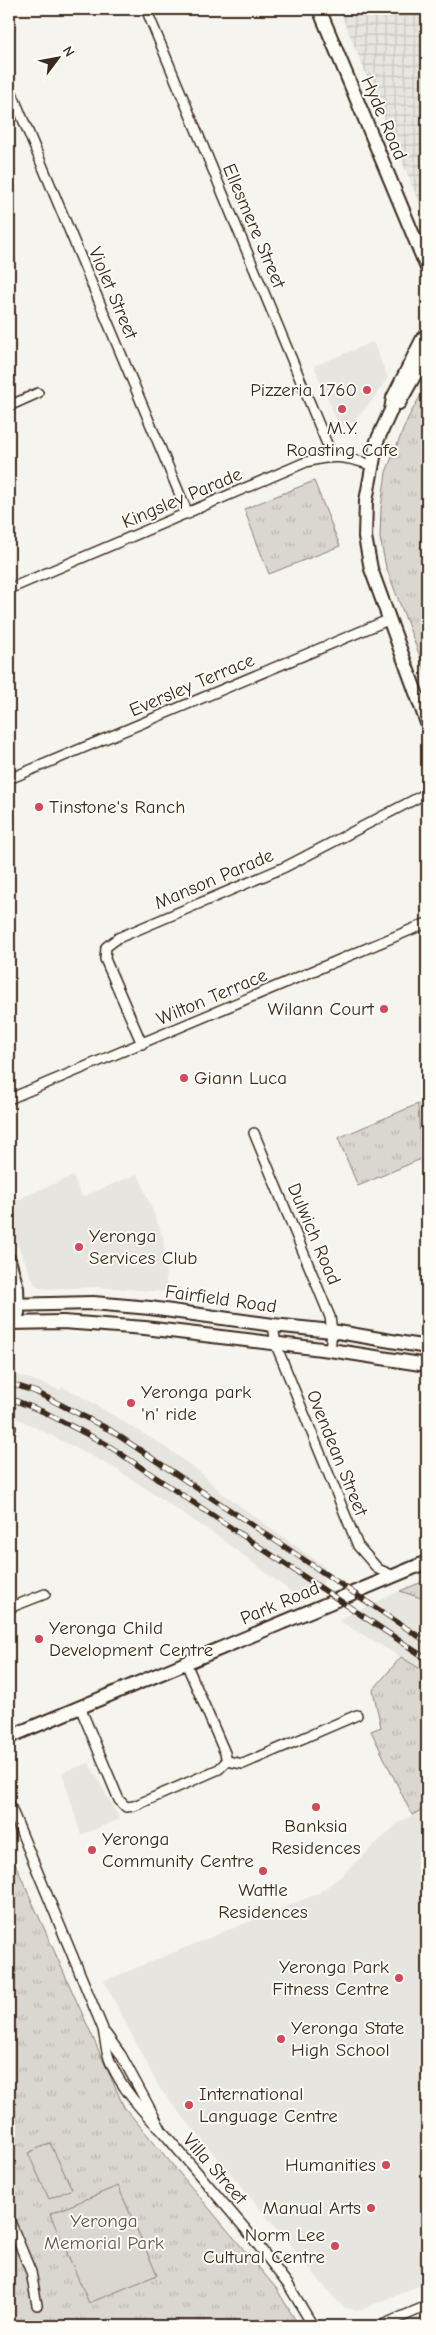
<svg xmlns="http://www.w3.org/2000/svg" width="436" height="2335" viewBox="0 0 436 2335" font-family="'Comic Neue',sans-serif">
<defs>
<pattern id="industrial-grid" width="8" height="8" patternUnits="userSpaceOnUse" patternTransform="scale(1.25)"><rect width="8" height="8" fill="#e7e5df"/><path d="M0 4h8M4 0v8" fill="none" stroke="#c7c5bf"/></pattern>
<pattern id="grass-tufts" width="24" height="20" patternUnits="userSpaceOnUse" patternTransform="scale(1.25)"><rect width="24" height="20" fill="#dad6d0"/><path d="M3 7l-1-3M5 7V3M7 7l1-3M15 17l-1-3M17 17v-4M19 17l1-3" fill="none" stroke="#bcb8b2"/></pattern>
</defs>
<rect width="100%" height="100%" fill="#f5f4ee"/>
<filter id="ink" filterUnits="userSpaceOnUse"><feTurbulence type="fractalNoise" baseFrequency=".02" numOctaves="2"/><feDisplacementMap in="SourceGraphic" scale="10" xChannelSelector="R" yChannelSelector="G"/><feConvolveMatrix kernelMatrix="1 2 1 2 8 2 1 2 1" color-interpolation-filters="sRGB"/></filter>
<g filter="url(#ink)">
<path fill="#e7e5df" d="M373,342L388,378L369,404L352,423L340,428L314,366Z
M138,1174L163,1237L167,1292L97,1287L47,1289L40,1288L34,1283L9,1224V1203L73,1176L82,1197Z
M9,1372L61,1390L62,1387L76,1393L167,1448L202,1474L222,1493L326,1568L321,1591L298,1597L219,1537L113,1467L9,1414Z
M400,1591L427,1600V1673L338,1620Z
M89,1763L120,1819L81,1835L62,1772Z
M427,1807V2282L365,2308L355,2310L345,2308L335,2299L160,2089L104,1981L319,1893L339,1878L398,1823Z"/>
<path fill="url(#industrial-grid)" d="M339,9H427V221Z"/>
<path fill="url(#grass-tufts)" stroke="#8a8077" d="M427,384V675L386,567L380,538L381,508L386,472L408,418Z
M314,481L340,546L269,574L244,509Z
M418,1104L421,1159L358,1186L338,1138Z
M427,1580V1600L400,1591Z
M401,1657L427,1673V1807L412,1815L371,1731L381,1727L373,1690Z
M9,1850L124,2107L276,2288L299,2326H9Z"/>
<path fill="#dad6d0" stroke="#8a8077" d="M50,2143L72,2189L49,2199L28,2153Z
M118,2186L157,2275L89,2303L50,2214Z"/>
<g fill="none" stroke-linecap="round" stroke-linejoin="round">
<defs>
<path id="street" d="M146,9L332,456
M9,86L188,514
M9,406L38,393
M9,589L306,462C332,455 345,456 371,465
M9,779L388,620
M142,1044L105,959L106,947L118,938L285,867L427,793
M9,1099L427,923
M254,1133L330,1317L332,1331L330,1350
M273,1325L276,1345L358,1546L378,1569L394,1576
M9,1431L11,1428
M9,1608L45,1594
M80,1707L119,1800L126,1807L134,1806L219,1769L227,1761L225,1753L186,1663
M227,1761L243,1764L357,1715
M9,1803L103,2029C105,2040 106,2051 110,2061C121,2088 142,2111 162,2131
M106,2034L121,2055L162,2131L248,2232L289,2286L313,2326
M9,2219L31,2272L37,2305
M380,2326L427,2306"/>
<path id="secondary" d="M319,9L427,268
M427,335L423,338L393,398L391,410L377,441L366,501L365,537L371,569L427,723
M399,403L427,353
M9,1260L17,1288L18,1313
M9,1305L93,1303L150,1308L273,1325L332,1331L427,1347
M9,1323L63,1322L145,1328L330,1350L427,1365
M9,1737L427,1562"/>
</defs>
<use href="#street" stroke="#3b2a1e" stroke-width="12"/>
<use href="#secondary" stroke="#3b2a1e" stroke-width="16"/>
<use href="#street" stroke="#fdfcf7" stroke-width="9"/>
<use href="#secondary" stroke="#fdfcf7" stroke-width="12"/>
<defs>
<path id="rail" d="M9,1383L36,1392L110,1430L427,1642
M9,1398L44,1412L106,1444L427,1659"/>
</defs>
<use href="#rail" stroke="#3b2a1e" stroke-width="5.5"/>
<use href="#rail" stroke="#fdfcf7" stroke-width="4" stroke-dasharray="11" stroke-linecap="butt"/>
</g>
</g>
<g fill="#d1495b" stroke="#fdfcf7" stroke-width="2">
<circle cx="367" cy="390" r="5"/>
<circle cx="342" cy="409" r="5"/>
<circle cx="39" cy="807" r="5"/>
<circle cx="384" cy="1009" r="5"/>
<circle cx="184" cy="1078" r="5"/>
<circle cx="79" cy="1247" r="5"/>
<circle cx="131" cy="1403" r="5"/>
<circle cx="39" cy="1639" r="5"/>
<circle cx="316" cy="1807" r="5"/>
<circle cx="92" cy="1850" r="5"/>
<circle cx="263" cy="1871" r="5"/>
<circle cx="399" cy="1978" r="5"/>
<circle cx="281" cy="2039" r="5"/>
<circle cx="189" cy="2105" r="5"/>
<circle cx="386" cy="2165" r="5"/>
<circle cx="371" cy="2208" r="5"/>
<circle cx="335" cy="2246" r="5"/>
</g>
<g text-anchor="middle" dominant-baseline="central" stroke-width="4" stroke-linejoin="round" paint-order="stroke">
<g font-size="19" fill="#3b2a1e" stroke="#fdfcf7">
<text transform="translate(384 118) rotate(67)">Hyde Road</text>
<text transform="translate(254 226) rotate(67)">Ellesmere Street</text>
<text transform="translate(113 293) rotate(67)">Violet Street</text>
<text transform="translate(182 498) rotate(-23)">Kingsley Parade</text>
<text transform="translate(192 685) rotate(-23)">Eversley Terrace</text>
<text transform="translate(214 879) rotate(-23)">Manson Parade</text>
<text transform="translate(212 997) rotate(-23)">Wilton Terrace</text>
<text transform="translate(314 1234) rotate(67)">Dulwich Road</text>
<text transform="translate(221 1299) rotate(8)">Fairfield Road</text>
<text transform="translate(337 1453) rotate(68)">Ovendean Street</text>
<text transform="translate(280 1603) rotate(-23)">Park Road</text>
<text transform="translate(215 2169) rotate(49)">Villa Street</text>
</g>
<g font-size="19" fill="#3b2a1e" stroke="#fdfcf7" text-anchor="start">
<text x="357" y="390" text-anchor="end">Pizzeria 1760</text>
<text x="342" y="428" text-anchor="middle">M.Y.<tspan x="342" dy="22">Roasting Cafe</tspan></text>
<text x="49" y="807">Tinstone's Ranch</text>
<text x="374" y="1009" text-anchor="end">Wilann Court</text>
<text x="194" y="1078">Giann Luca</text>
<text x="89" y="1236">Yeronga<tspan x="89" dy="22">Services Club</tspan></text>
<text x="141" y="1392">Yeronga park<tspan x="141" dy="22">'n' ride</tspan></text>
<text x="49" y="1628">Yeronga Child<tspan x="49" dy="22">Development Centre</tspan></text>
<text x="316" y="1826" text-anchor="middle">Banksia<tspan x="316" dy="22">Residences</tspan></text>
<text x="102" y="1839">Yeronga<tspan x="102" dy="22">Community Centre</tspan></text>
<text x="263" y="1890" text-anchor="middle">Wattle<tspan x="263" dy="22">Residences</tspan></text>
<text x="389" y="1967" text-anchor="end">Yeronga Park<tspan x="389" dy="22">Fitness Centre</tspan></text>
<text x="291" y="2028">Yeronga State<tspan x="291" dy="22">High School</tspan></text>
<text x="199" y="2094">International<tspan x="199" dy="22">Language Centre</tspan></text>
<text x="376" y="2165" text-anchor="end">Humanities</text>
<text x="361" y="2208" text-anchor="end">Manual Arts</text>
<text x="325" y="2235" text-anchor="end">Norm Lee<tspan x="325" dy="22">Cultural Centre</tspan></text>
</g>
<g font-size="19" fill="#63554a" stroke="#fdfcf7">
<text x="104" y="2221">Yeronga<tspan x="104" dy="22">Memorial Park</tspan></text>
</g>
</g>
<rect width="436" height="2335" fill="none" stroke="#fdfcf7" stroke-width="30"/>
<rect x="15" y="15" width="406" height="2305" fill="none" stroke="#3b2a1e" stroke-width="2" filter="url(#ink)"/>
<g transform="translate(58 58) rotate(58)" stroke="#fdfcf7" stroke-width="4" paint-order="stroke">
<path d="M0-4L9 19L0 12L-9 19Z" fill="#3b2a1e"/>
<text y="-8" font-size="14" font-weight="bold" text-anchor="middle" fill="#3b2a1e">N</text>
</g>
</svg>
